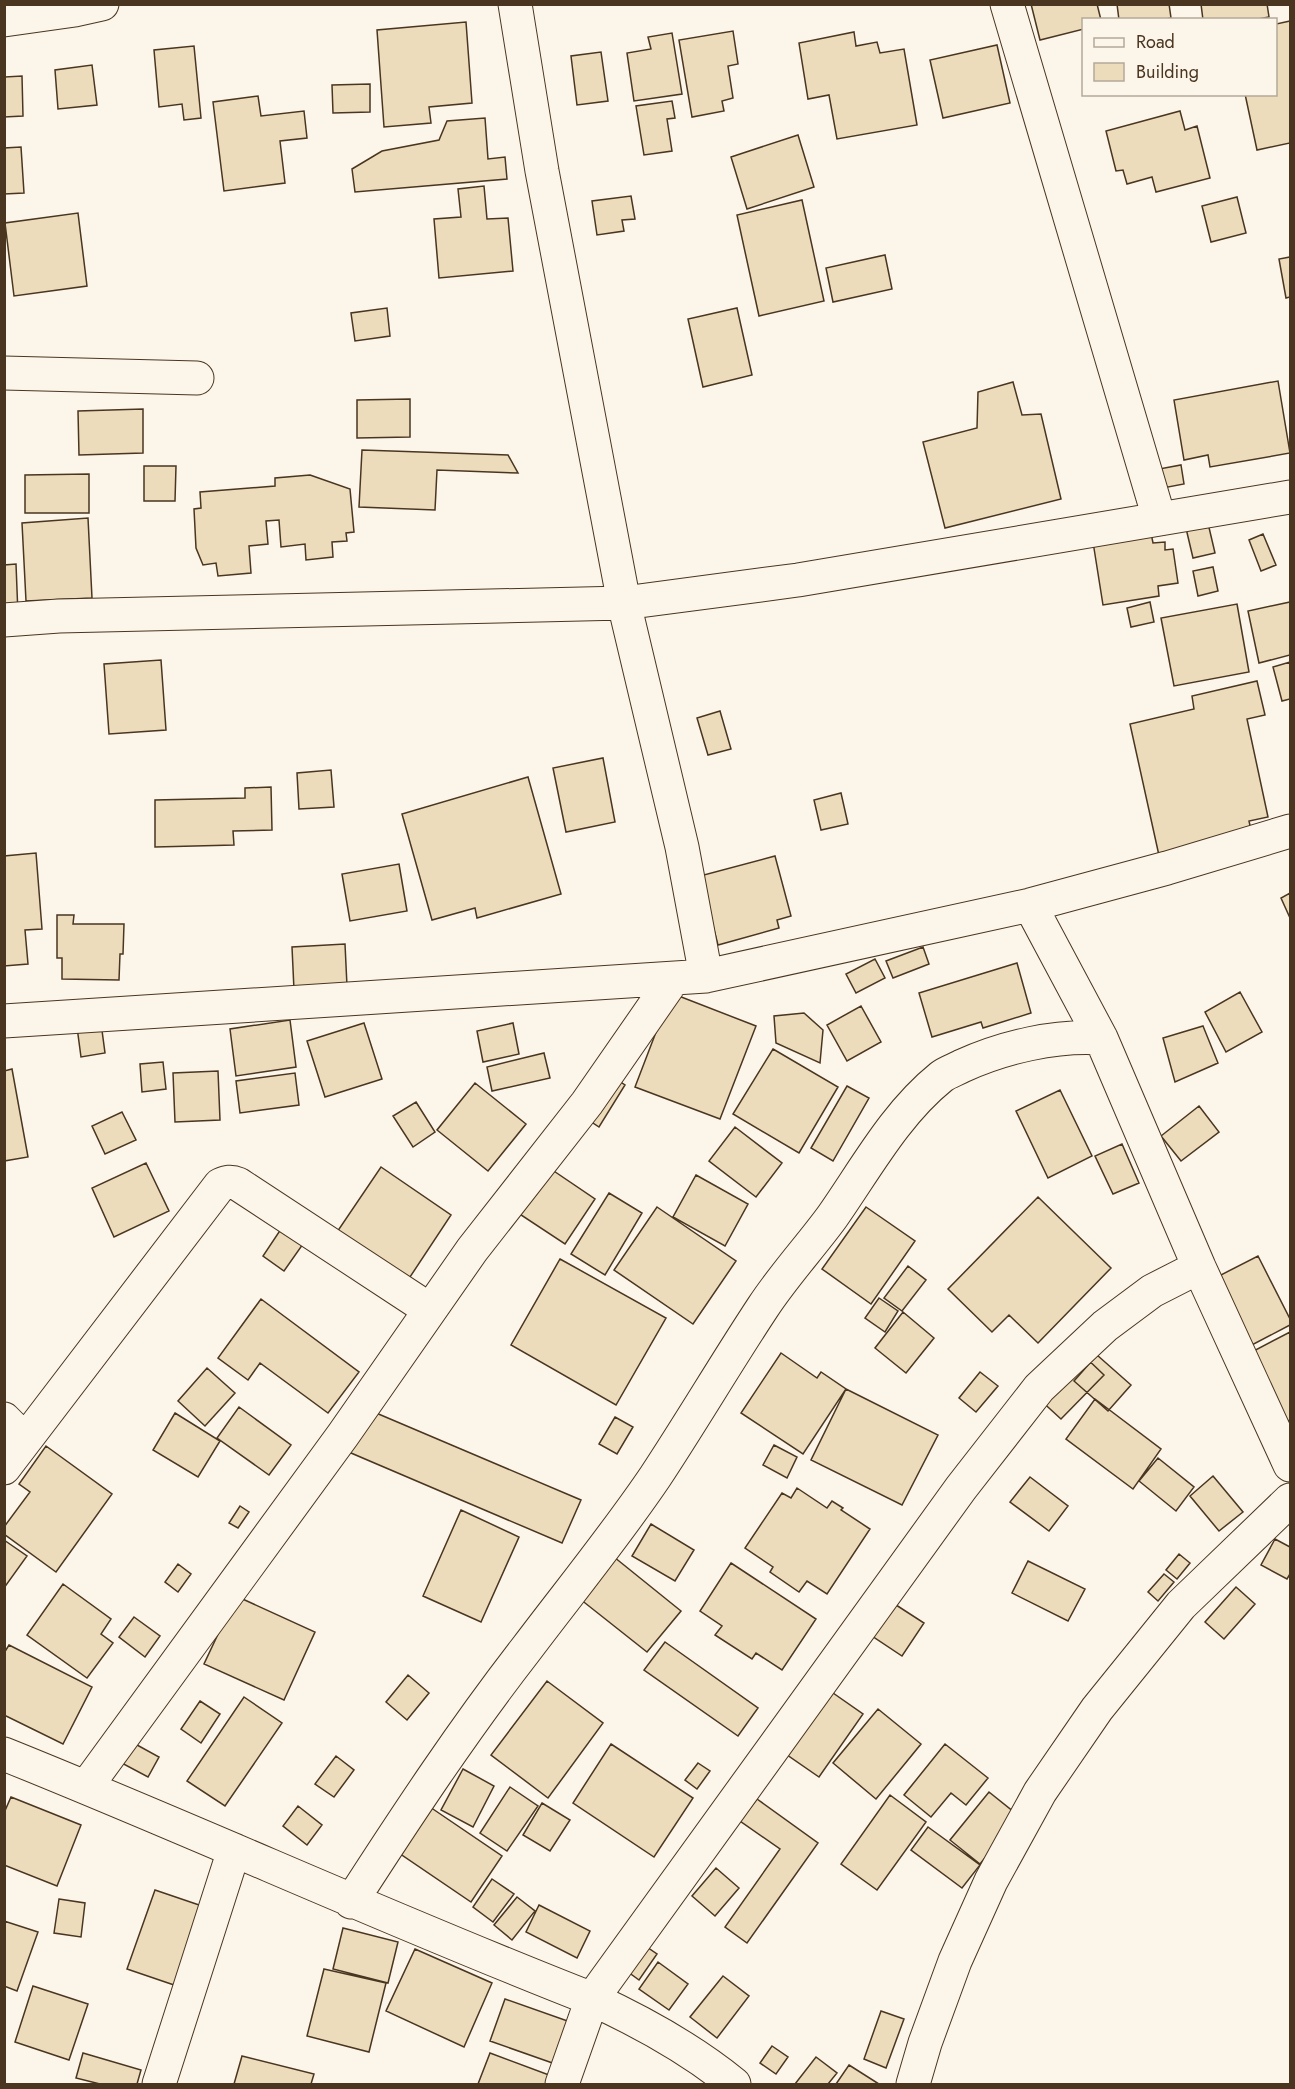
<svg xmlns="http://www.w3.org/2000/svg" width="1295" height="2089" viewBox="0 0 1295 2089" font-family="Jost,sans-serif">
<rect width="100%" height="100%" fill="#fbf6e9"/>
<path fill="#ecdcbc" stroke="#4a3520" stroke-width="1.5" d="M1031,4H1097L1101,20H1084V29L1040,40Z
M1117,4H1169L1171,18L1161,20H1119Z
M1201,4H1267L1269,17L1253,20H1203Z
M1290,21V143L1257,150L1245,94H1276V24Z
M466,22L472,103L429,107L431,123L384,127L377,30Z
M733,31L738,64L728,66L733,98L722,101L724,111L692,117L679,40Z
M854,32L856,46L877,42L880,53L904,49L917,125L837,139L829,95L808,99L799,43Z
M672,33L682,94L634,101L627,53L651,49L648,37Z
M997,45L1010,103L943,118L930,60Z
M194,46L201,118L184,120L182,104L159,107L154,50Z
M601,52L608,101L577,105L571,56Z
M4,64L5,77L22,76L23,116L4,117Z
M92,65L97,105L58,109L55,70Z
M370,84V112L333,113L332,85Z
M258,96L261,116L304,111L307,138L280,141L285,183L224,191L213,102Z
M672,101L675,118L667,119L672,151L644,155L636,106Z
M1180,111L1185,130L1197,126L1210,178L1156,192L1152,177L1127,184L1123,170L1116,171L1106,131Z
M485,118L488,159L505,157L507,179L355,192L352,169L382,151L439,140L447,121Z
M798,135L814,187L747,209L731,157Z
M21,147L24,193L4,194V148Z
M484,186L487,219L508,218L513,271L439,278L434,219L461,217L458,189Z
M631,196L635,219L622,220L624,231L597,235L592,201Z
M1237,197L1246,233L1211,242L1202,206Z
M802,200L824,301L759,316L737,215Z
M78,213L87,286L14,296L5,223Z
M885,255L892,289L833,302L826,268Z
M1290,257V297L1286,298L1279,259Z
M387,308L390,336L355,341L351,313Z
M737,308L752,375L703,387L688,319Z
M1278,381L1290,453L1210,467L1208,455L1184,460L1174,400Z
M1013,382L1022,415L1041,414L1061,499L945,528L923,442L977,428L978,392Z
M410,399V437L357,438V400Z
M143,409V453L79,455L78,411Z
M362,450L508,455L518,473L437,470L435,510L359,507Z
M1181,465L1184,484L1163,488L1159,469Z
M144,466H176L175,501H144Z
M89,474V513H25V475Z
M310,475L350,489L354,532L346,533L347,541L332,542L333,557L306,560L305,544L281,547L279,520L266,521L268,544L249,546L251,573L218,576L216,563L203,565L196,548L194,509L201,508L200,492L275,486V478Z
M88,518L92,598L26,601L22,523Z
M1207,519L1215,553L1193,558L1185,524Z
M1151,533L1153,543L1165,542V550L1173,549L1178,583L1158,586L1159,596L1103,605L1093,542Z
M1263,534L1276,565L1261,571L1249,540Z
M16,564L18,615L4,616V565Z
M1213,567L1218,591L1198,596L1193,571Z
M1150,602L1154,622L1131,627L1127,608Z
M1290,602V655L1259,663L1248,611Z
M1237,604L1249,672L1174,686L1161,618Z
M161,660L166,730L109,734L104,664Z
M1290,662V699L1282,701L1273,667Z
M1257,681L1265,715L1247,719L1268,817L1249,821L1253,839L1160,860L1130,724L1194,709L1192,696Z
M720,711L731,749L708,755L697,718Z
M603,758L615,822L566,832L553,768Z
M331,770L334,807L299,809L297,773Z
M528,777L561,894L477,918L475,908L432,920L402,814Z
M271,787L272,830L233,831L234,845L155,847V800L245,798V788Z
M841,793L848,824L821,830L814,800Z
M36,853L42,929L25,930L28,964L4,966V856Z
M775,856L791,916L777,920L779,928L718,945L700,876Z
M399,864L407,911L350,921L342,874Z
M1290,893V918L1281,898Z
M57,915H74L73,924H124L123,954H120L119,980L62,979V958H57Z
M345,944L347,986L294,990L292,947Z
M923,947L929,964L893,978L886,961Z
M875,959L885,978L856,993L846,974Z
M1017,963L1031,1013L983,1028L981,1022L932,1037L919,993Z
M1240,992L1262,1032L1226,1052L1205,1012Z
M671,993L756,1026L720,1119L635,1087Z
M861,1006L881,1042L847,1061L827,1025Z
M804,1013L823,1030L820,1063L776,1043L774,1016Z
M290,1020L296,1067L236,1076L230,1029Z
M101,1023L105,1053L81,1057L77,1027Z
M364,1023L382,1079L325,1097L307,1041Z
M513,1023L519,1054L483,1062L477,1031Z
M1203,1026L1218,1063L1175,1082L1163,1038Z
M773,1049L838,1087L799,1153L733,1114Z
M544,1053L550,1078L492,1091L487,1067Z
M163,1062L166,1089L142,1092L140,1064Z
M12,1069L28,1157L4,1161V1071Z
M218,1071L220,1120L175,1122L173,1073Z
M295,1073L299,1105L240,1113L236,1081Z
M613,1077L625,1085L599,1127L587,1119Z
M475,1083L526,1124L488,1171L437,1130Z
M847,1086L869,1098L833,1161L811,1148Z
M1060,1090L1092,1156L1048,1178L1016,1111Z
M416,1102L435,1132L413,1147L393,1116Z
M1199,1106L1219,1132L1181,1161L1161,1136Z
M122,1112L136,1140L105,1154L92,1126Z
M735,1127L782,1163L756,1197L709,1161Z
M1122,1144L1139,1183L1113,1194L1095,1156Z
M146,1163L169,1211L114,1237L92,1188Z
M542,1163L595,1199L565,1244L512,1209Z
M381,1167L451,1215L408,1280L337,1232Z
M696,1175L748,1204L725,1246L673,1217Z
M609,1193L642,1213L605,1275L571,1254Z
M1038,1197L1111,1268L1038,1343L1009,1315L992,1332L948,1289Z
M657,1207L736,1261L693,1324L614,1270Z
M866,1207L915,1241L871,1304L822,1269Z
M281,1229L303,1244L284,1271L263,1256Z
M1258,1256L1290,1319V1325L1250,1346L1215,1278Z
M560,1259L666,1318L616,1405L511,1345Z
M908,1266L926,1280L902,1311L884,1298Z
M879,1298L898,1311L885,1332L865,1318Z
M261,1299L359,1372L328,1413L260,1363L248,1380L218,1358Z
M903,1312L934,1338L906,1373L875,1348Z
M1290,1332V1420L1280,1426L1244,1356Z
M781,1353L817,1378L821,1372L846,1389L803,1454L741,1413Z
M1081,1353L1104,1375L1061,1419L1037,1397Z
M1097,1355L1131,1385L1108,1411L1074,1381Z
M207,1368L235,1393L205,1426L178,1401Z
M980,1372L998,1386L976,1412L959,1398Z
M846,1389L938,1435L902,1505L811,1460Z
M1095,1399L1161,1449L1133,1489L1066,1439Z
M239,1407L291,1445L269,1475L217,1438Z
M362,1407L581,1500L562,1543L344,1450Z
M175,1413L220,1441L198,1477L153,1450Z
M615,1417L633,1427L617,1454L599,1444Z
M774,1445L797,1457L787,1478L763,1465Z
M46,1446L112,1494L56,1572L4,1534V1527L30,1492L19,1484Z
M1158,1458L1194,1487L1176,1511L1139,1481Z
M1213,1476L1243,1512L1219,1531L1190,1496Z
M1030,1477L1068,1506L1049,1531L1010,1502Z
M797,1488L827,1508L832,1501L843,1508L841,1510L870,1529L827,1594L807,1581L799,1592L770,1572L773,1567L745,1548L782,1493L791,1498Z
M240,1506L249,1512L238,1528L229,1523Z
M461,1510L519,1537L481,1622L423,1596Z
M651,1524L694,1550L675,1581L632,1556Z
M1275,1539L1290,1547V1574L1287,1579L1261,1565Z
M4,1540L27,1556L4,1588Z
M1179,1554L1190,1563L1177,1579L1166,1570Z
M614,1557L681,1611L647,1652L580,1599Z
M1028,1561L1085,1589L1068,1621L1012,1593Z
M731,1563L816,1619L782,1670L756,1653L752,1659L715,1635L722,1626L700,1611Z
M178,1564L191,1574L178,1592L165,1582Z
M1164,1574L1174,1582L1158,1601L1148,1592Z
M63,1584L111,1619L101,1634L113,1643L87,1678L27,1635Z
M1236,1587L1255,1604L1224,1639L1205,1622Z
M236,1596L315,1632L284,1700L204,1664Z
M893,1603L924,1623L902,1656L872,1636Z
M134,1617L160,1636L145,1657L119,1637Z
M665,1642L758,1708L738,1736L644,1670Z
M9,1645L92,1687L63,1744L4,1715V1653Z
M408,1675L429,1693L407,1720L386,1702Z
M547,1681L603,1723L548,1798L491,1755Z
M823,1686L863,1714L819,1777L780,1750Z
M244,1697L282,1723L225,1806L187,1781Z
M200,1701L220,1714L201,1743L181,1729Z
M878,1709L921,1744L876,1799L833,1763Z
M128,1740L159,1757L148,1777L116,1760Z
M611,1744L693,1798L654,1857L573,1803Z
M945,1744L988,1778L966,1805L951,1793L931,1817L904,1795Z
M336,1756L354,1770L334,1797L315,1784Z
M698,1763L710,1771L697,1789L685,1780Z
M463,1769L494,1786L473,1827L441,1810Z
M510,1787L538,1806L507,1851L480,1833Z
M989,1792L1019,1816L980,1864L950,1840Z
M890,1795L926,1822L877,1890L841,1864Z
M11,1797L81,1825L57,1886L4,1865V1813Z
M757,1799L818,1843L747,1943L725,1927L780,1849L740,1821Z
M542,1803L570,1820L550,1851L523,1835Z
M427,1805L502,1856L471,1902L396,1851Z
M298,1806L322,1825L307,1845L283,1826Z
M928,1827L980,1865L962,1888L911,1850Z
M716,1868L739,1888L715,1916L692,1896Z
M492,1879L514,1894L493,1922L473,1907Z
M155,1890L205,1907L177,1986L127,1969Z
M517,1897L535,1911L512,1940L494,1925Z
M59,1899L85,1903L81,1937L54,1933Z
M539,1905L590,1931L577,1958L526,1932Z
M4,1921L38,1932L17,1991L4,1986Z
M343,1928L398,1942L388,1983L333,1969Z
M638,1941L657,1954L639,1980L620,1966Z
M415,1949L492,1983L464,2047L386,2011Z
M658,1962L688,1984L669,2010L639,1989Z
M324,1969L386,1983L369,2052L307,2036Z
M723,1976L749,1996L717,2038L690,2017Z
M33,1986L88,2004L69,2060L15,2042Z
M505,1999L576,2024L561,2066L490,2041Z
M881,2011L904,2019L886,2068L864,2059Z
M772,2046L788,2057L776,2074L760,2063Z
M83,2053L141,2070L137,2084H100L76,2078Z
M490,2053L557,2078L555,2084H478Z
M242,2056L314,2074L311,2084H234Z
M816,2057L837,2073L828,2084H795Z
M849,2065L879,2084H836Z"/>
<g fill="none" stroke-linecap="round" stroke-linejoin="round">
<defs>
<path id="minor" d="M515,4L542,171L624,603L682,847L706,976
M1007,4L1159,518
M4,20L75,10L102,4
M4,373L197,378
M4,620L59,616L624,603L798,580L1290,497
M1030,905L1101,1038L1199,1267L1290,1465
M4,1021L706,976L1030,905L1167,868L1290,831
M4,1419L25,1440
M4,1468L220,1185C227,1182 231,1181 238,1184L430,1310
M4,1754C201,1833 394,1922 592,1999C642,2022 691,2049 734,2084
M86,1787L343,1435L472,1250L587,1103L673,979
M351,1902C407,1815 464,1729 527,1648C570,1591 615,1536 655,1477C692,1421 726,1363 763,1307C784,1275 810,1247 832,1217C865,1170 895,1114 941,1077C947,1072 955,1070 962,1066C1004,1047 1055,1035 1101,1038
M159,2084L234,1850
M562,2084L592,1999L961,1488L1039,1388L1105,1326L1152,1291L1199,1267
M913,2084L925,2043L955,1961L991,1881L1040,1792L1097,1709L1181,1605L1290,1500"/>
</defs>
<use href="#minor" stroke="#4a3520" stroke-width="35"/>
<use href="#minor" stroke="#fbf6e9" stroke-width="33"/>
</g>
<rect width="1295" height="2089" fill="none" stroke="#4a3520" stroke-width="12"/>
<rect x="1082" y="18" width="195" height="78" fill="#fbf6e9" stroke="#b4a999" stroke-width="1.5"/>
<rect x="1094" y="38" width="30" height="9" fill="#fbf6e9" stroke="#b4a999" stroke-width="1.5"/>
<text x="1136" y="48" font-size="18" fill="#4a3520">Road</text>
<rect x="1094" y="63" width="30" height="18" fill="#ecdcbc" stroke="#b4a999" stroke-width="1.5"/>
<text x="1136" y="78" font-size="18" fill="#4a3520">Building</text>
</svg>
